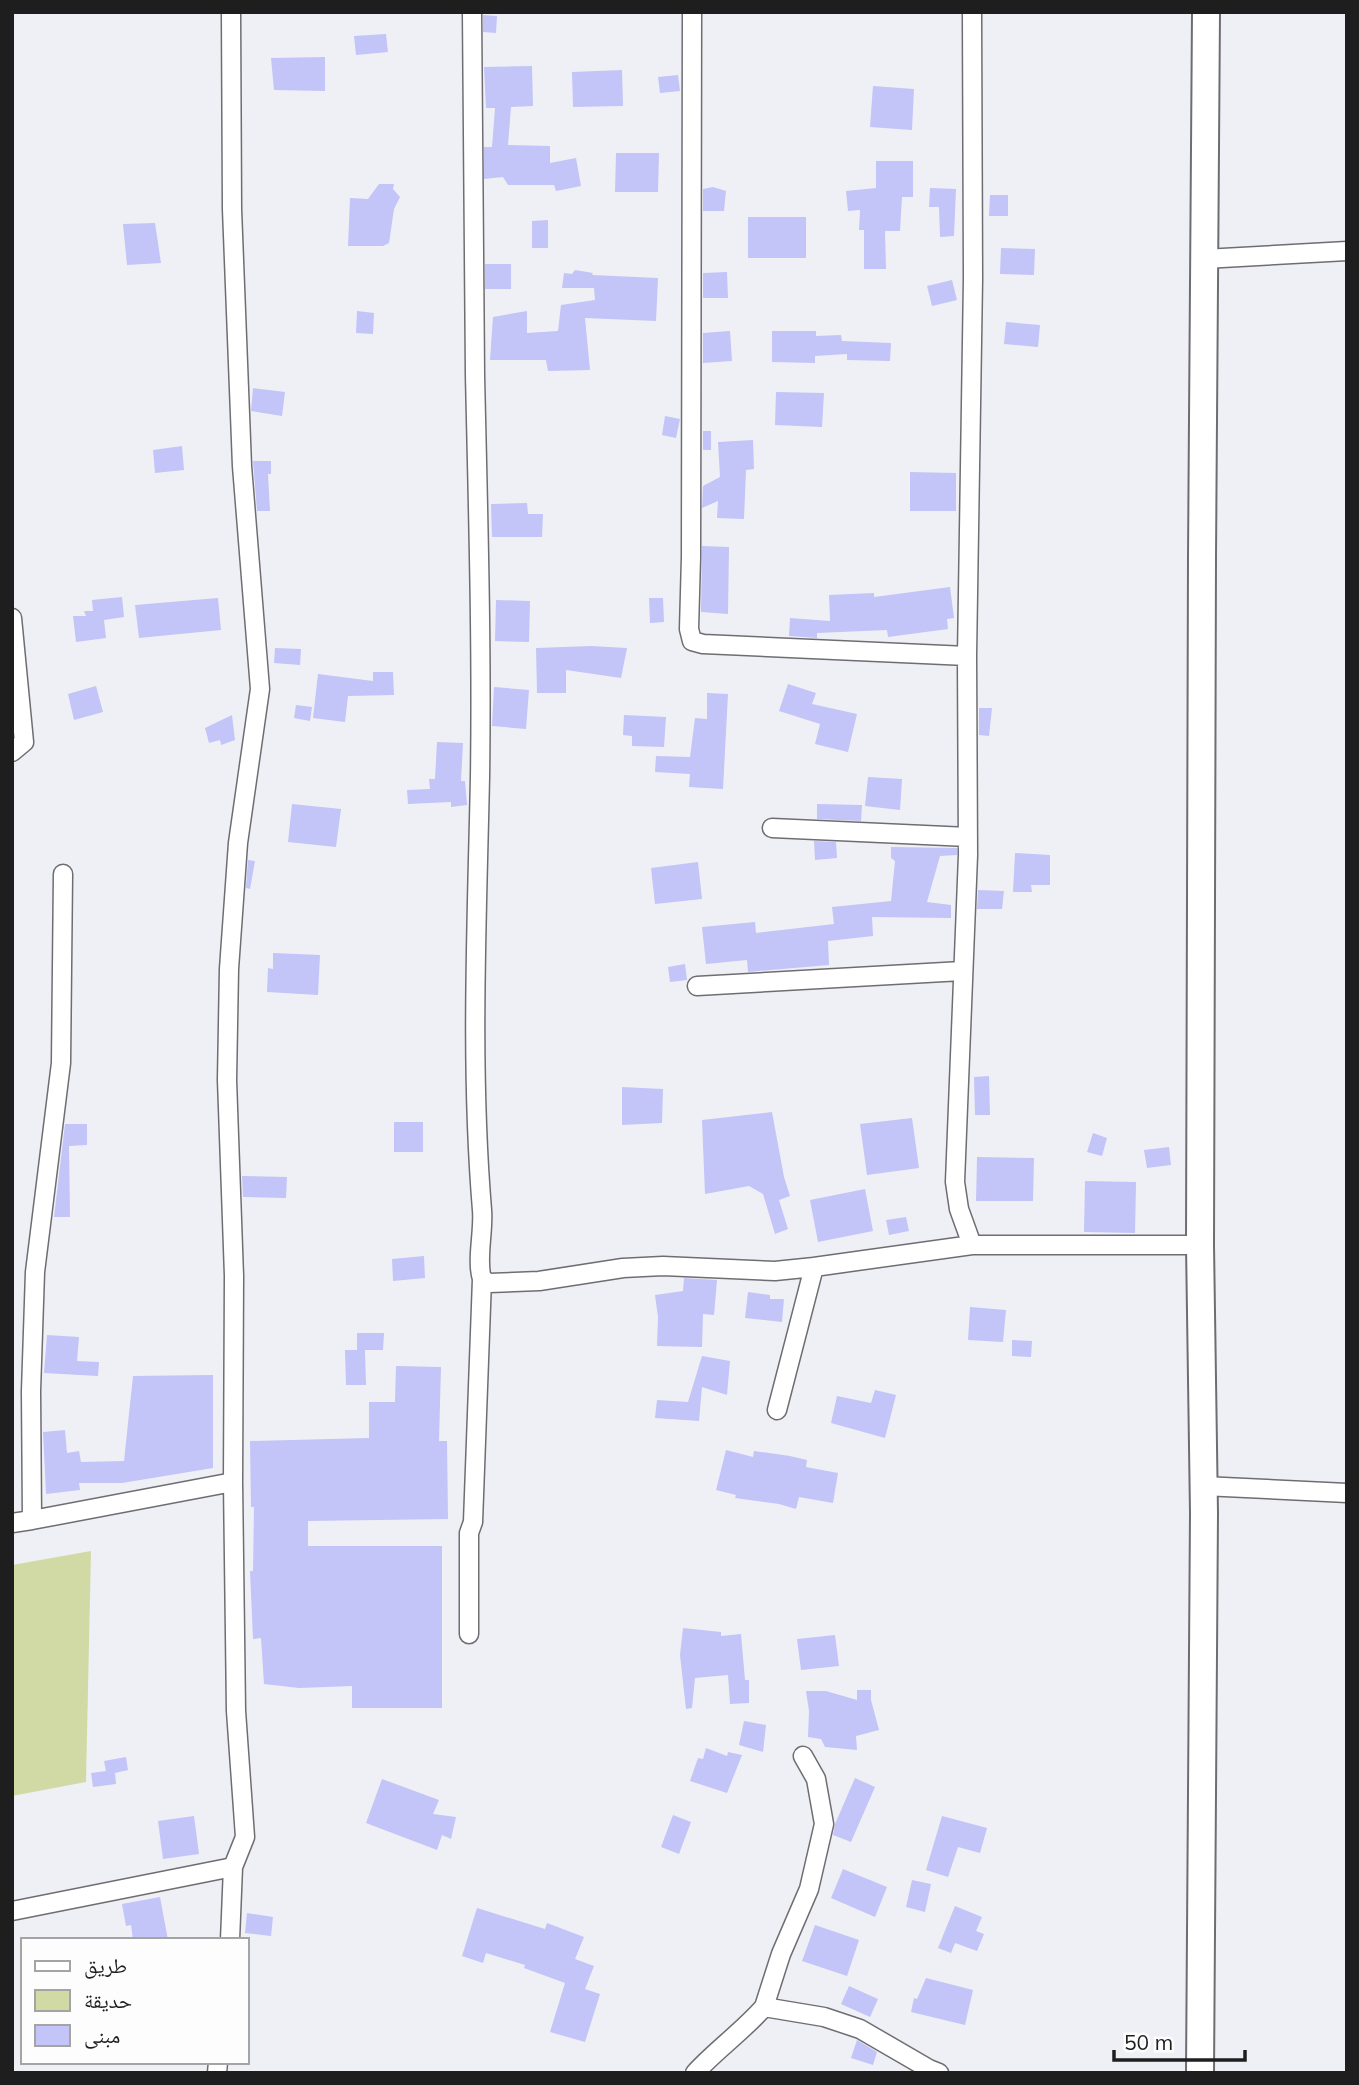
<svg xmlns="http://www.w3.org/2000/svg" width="1359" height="2085" viewBox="0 0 1359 2085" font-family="Mulish,'Noto Naskh Arabic',sans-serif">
<rect width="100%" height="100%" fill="#eff0f5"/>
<path fill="#d1daa5" d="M91,1551L86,1782L12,1796V1565Z"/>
<path fill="#c3c4f7" d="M483,15L497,16L496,33L483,32Z
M386,34L388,52L356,55L354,36Z
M325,57V91L274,90L271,58Z
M532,66L533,106L511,107L508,145L550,146V163L576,158L581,186L556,191L554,185H508L503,177L484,179V147H492L495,108H486L484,67Z
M622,70L623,106L573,107L572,72Z
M678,75L680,91L660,93L658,77Z
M873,86L914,89L912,130L870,127Z
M616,153H659L658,192H615Z
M876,161H913V197H902L900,231H885L886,269H864V230H859L860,210L848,211L846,191L876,188Z
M379,184H394L393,189L400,197L394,209L389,243L383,246H348L350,198L368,199Z
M713,187L726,191L724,211H703V189Z
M930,188L956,189L954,236L940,237L939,207H929Z
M990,195H1008V216H989Z
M748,217H806V258H748Z
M548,220V248H532V221Z
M155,223L161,263L127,265L123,224Z
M1001,248L1035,249L1034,275L1000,274Z
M485,264H511V289H485Z
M575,270L593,273L592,275L658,278L656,321L585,318L590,370L548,371L546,360H490L493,317L527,311V333L558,331L561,305L595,300L594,288H562L564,273L572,274Z
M727,272L728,298H703V273Z
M952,280L957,300L932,306L927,286Z
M357,311L374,313L373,334L356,333Z
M1006,322L1040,325L1038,347L1004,344Z
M730,331L732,361L703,363V333Z
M772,331H816V336L841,335L842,341L891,343L890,361L847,360V354L815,356V363L772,362Z
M253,388L285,392L282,416L251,411Z
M776,392L824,393L822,427L775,425Z
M665,416L680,419L676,438L662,435Z
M703,431H711V450H703Z
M753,440L754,469L746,470L744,519L717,518L718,501L702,508L703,486L720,477L718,442Z
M182,446L184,470L155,473L153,450Z
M253,461H271V474H268L270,511H257Z
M910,472L956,473V511H910Z
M527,503L528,514H543L542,537H492L491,504Z
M702,546L729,547L728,614L701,612Z
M950,587L954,618L947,619L948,629L888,637L887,630L817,633V638L789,636L790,618L830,621L829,595L874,593V597Z
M122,597L124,617L104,620L106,638L76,642L73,616H86L84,611H93L92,600Z
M218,598L221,630L139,638L135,605Z
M649,598H663L664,622L650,623Z
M496,600L530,601L529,642L495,641Z
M591,646L627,648L621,678L566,670V693H537L536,648Z
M275,648L301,649L300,665L274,663Z
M373,672H393L394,695L348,696L345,722L313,718L318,674L373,681Z
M788,684L816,693L812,704L857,714L848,752L815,744L820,724L779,711Z
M96,686L103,712L74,720L68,694Z
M494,687L529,690L526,729L492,726Z
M707,693L728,694L723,789L689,787L690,774L655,772L656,756L690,757L695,718L707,719Z
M296,705L312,707L310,721L294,718Z
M979,708H992L989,736L979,735Z
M232,715L235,740L221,745L220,740L209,743L205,728Z
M624,715L666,717L664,747L632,746V736L623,735Z
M437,742L463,743L461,781H465L467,805L451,807V802L408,804L407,790L430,789L429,779H435Z
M868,777L902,779L900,810L865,806Z
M292,804L341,809L336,847L288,842Z
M817,804L862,805L861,821L817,819Z
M814,841L836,842L837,858L815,860Z
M891,847L957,848V855L940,856L927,902L951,905V918L872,917L873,936L828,941L829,965L748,972L747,960L706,964L702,927L755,922L756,933L834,924L832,907L891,901L895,861L891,858Z
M1015,853L1050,855V885H1031L1032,892H1013Z
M248,860L255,861L250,889L246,888Z
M698,862L702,899L655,904L651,868Z
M978,890L1004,891L1002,909H977Z
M273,953L320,955L318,995L267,992L268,968L273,969Z
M685,964L687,980L670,982L668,967Z
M989,1076L990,1115H975L974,1077Z
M622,1087L663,1089L662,1123L622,1125Z
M772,1112L784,1177L790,1196L779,1200L788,1229L775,1234L763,1194L749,1186L705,1194L702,1120Z
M912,1118L919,1168L867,1175L860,1124Z
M394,1122H423V1152H394Z
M65,1124H87V1145L69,1146L70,1217H54Z
M1093,1133L1107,1138L1102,1156L1087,1152Z
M1169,1147L1171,1165L1147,1168L1144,1150Z
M977,1157L1034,1158L1033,1201H976Z
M242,1176L287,1177L286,1198L243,1197Z
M1085,1181L1136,1182L1135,1233L1084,1232Z
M865,1189L873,1231L818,1242L810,1200Z
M906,1217L909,1231L889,1235L886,1220Z
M424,1256L425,1278L393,1281L392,1259Z
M684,1278L717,1280L714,1315L703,1314L702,1347L657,1346L658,1317L655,1295L683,1291Z
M748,1292L770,1295V1299H784L782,1322L745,1318Z
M970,1307L1006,1310L1003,1342L968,1340Z
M357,1333H384L383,1350H365L366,1385H346L345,1350H357Z
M47,1335L79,1337L77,1361L99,1362L98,1376L44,1373Z
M1012,1340L1032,1341L1031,1357L1012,1356Z
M702,1356L730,1361L727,1395L702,1387L699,1421L655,1418L657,1400L688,1402Z
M396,1366L441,1367L439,1441H447L448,1519L308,1521V1546H442V1708H352V1686L299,1688L264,1684L261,1638L253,1639L250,1571H253L254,1507H251L250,1441L369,1438V1402H395Z
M213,1375V1468L122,1483H79L80,1490L46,1494L43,1432L65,1430L67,1453L79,1451L81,1462L124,1461L133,1376Z
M875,1390L896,1395L885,1438L831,1423L837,1396L871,1403Z
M726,1450L753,1457L754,1451L790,1456L807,1460L806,1467L838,1473L833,1503L799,1497L796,1509L779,1504L735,1498L736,1495L716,1490Z
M683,1628L721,1632V1636L741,1634L745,1680H749V1703L730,1704L728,1675L695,1678L692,1708L686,1709L680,1655Z
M835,1635L839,1666L801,1670L797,1639Z
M857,1690H871V1700L879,1730L856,1736L857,1750L825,1747L821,1739L808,1737L809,1711L806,1691H826L857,1700Z
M744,1721L766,1725L763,1752L739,1745Z
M706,1748L727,1756L728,1752L742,1755L727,1793L690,1781L698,1758L703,1759Z
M126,1757L128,1770L115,1773L116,1784L93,1787L91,1773L106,1771L104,1761Z
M855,1778L875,1787L851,1842L833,1835L835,1824Z
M382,1779L439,1800L433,1814L456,1817L451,1839L442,1835L437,1850L366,1823Z
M673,1815L691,1822L679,1854L661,1847Z
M194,1816L199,1854L163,1859L158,1821Z
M942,1816L987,1828L980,1853L958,1847L948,1877L926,1870Z
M843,1869L887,1887L875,1917L831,1898Z
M912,1880L931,1884L925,1912L906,1907Z
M160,1897L168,1940H133L131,1925L126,1926L122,1904Z
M955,1906L982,1917L976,1931L984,1934L977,1951L955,1943L951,1953L938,1948Z
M477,1908L545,1929L547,1923L584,1937L575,1959L594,1966L585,1989L600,1994L585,2042L550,2032L565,1983L524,1968L525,1965L486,1953L483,1963L462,1956Z
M247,1913L273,1917L271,1936L245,1933Z
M815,1925L859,1940L847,1976L802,1961Z
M926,1978L973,1990L965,2025L911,2012L914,1998L917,1999Z
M849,1986L878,1999L870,2017L841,2004Z
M857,2040L877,2052L873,2065L851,2058Z"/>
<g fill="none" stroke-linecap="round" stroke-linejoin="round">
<defs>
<path id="street" d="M472,12C472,133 473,254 475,375C478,509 482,643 480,777C477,921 470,1065 482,1210C484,1231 476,1260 482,1279L489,1283L539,1281L623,1268L663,1266L775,1271L814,1267
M692,12L691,557L689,629L692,641L703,644L967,656
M1204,259L1347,251
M12,618L24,742L12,752
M772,828L968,837
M697,986L962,971
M972,1245L959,1209L955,1182L968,855L967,656L973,279L972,12
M777,1410L814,1267L972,1245H1200
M1203,1486L1347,1493
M32,1520L233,1482
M12,1523L32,1520L31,1391L35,1272L61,1063L63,874
M469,1634V1533L473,1522L482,1279
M803,1756L816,1779L824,1824L809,1889L781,1954L764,2007L824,2017L860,2029L929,2069L939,2073
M12,1911L233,1867
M230,1940L233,1867L245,1837L236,1711L233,1482L234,1276L227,1080L229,969L238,843L260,689L242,466L232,209L231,12
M217,2073L218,2062
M695,2073C717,2049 742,2032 764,2007"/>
<path id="secondary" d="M1200,2073L1204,1513L1200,1245L1202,557L1206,12"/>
</defs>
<use href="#street" stroke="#6e6e72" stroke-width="21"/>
<use href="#secondary" stroke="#6e6e72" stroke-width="30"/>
<use href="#street" stroke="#fff" stroke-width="18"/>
<use href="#secondary" stroke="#fff" stroke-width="26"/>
</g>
<rect width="1359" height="2085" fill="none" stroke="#1e1e1f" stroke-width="28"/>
<rect x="21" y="1938" width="228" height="126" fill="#fdfdfe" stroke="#a4a4a5" stroke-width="2"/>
<rect x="35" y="1961" width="35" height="10" fill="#ffffff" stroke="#a4a4a5" stroke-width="2"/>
<text x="84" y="1973" font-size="21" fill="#1e1e1f">طريق</text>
<rect x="35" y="1990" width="35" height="21" fill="#d1daa5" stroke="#a4a4a5" stroke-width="2"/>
<text x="84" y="2008" font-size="21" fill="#1e1e1f">حديقة</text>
<rect x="35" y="2025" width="35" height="21" fill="#c3c4f7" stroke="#a4a4a5" stroke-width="2"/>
<text x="84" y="2043" font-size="21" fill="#1e1e1f">مبنى</text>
<path d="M1114 2050v10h131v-10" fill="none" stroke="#1e1e1f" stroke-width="3.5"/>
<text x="1124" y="2050" font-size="21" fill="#1e1e1f" stroke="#fdfdfe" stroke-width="5" paint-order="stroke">50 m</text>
</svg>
